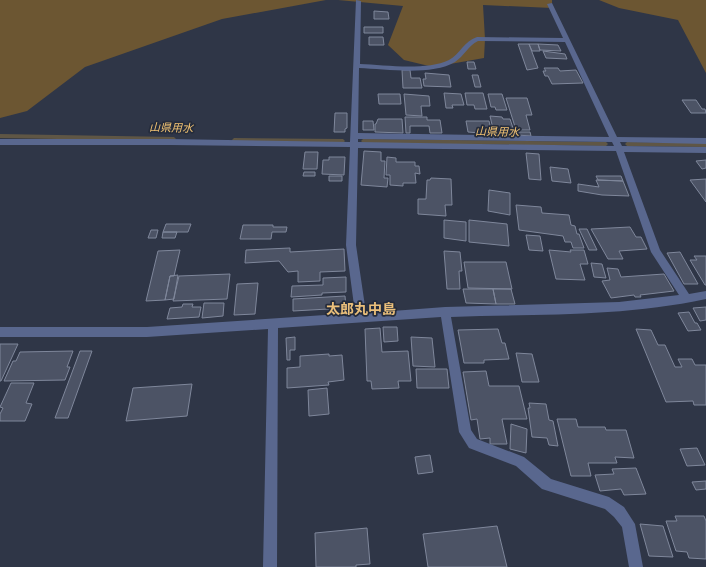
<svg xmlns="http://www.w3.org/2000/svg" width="706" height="567" viewBox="0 0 706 567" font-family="Rubik,'Noto Sans JP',sans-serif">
<rect width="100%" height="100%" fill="#2f3647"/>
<path fill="#6c5632" d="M0,0H326L222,19L85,67L27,111L0,118Z
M338,0H552V8L483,5L485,39L484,58L433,67L404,60L388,45L403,6Z
M599,0H706V73L678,20L619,8Z"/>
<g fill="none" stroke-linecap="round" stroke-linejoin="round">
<path fill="#5f5645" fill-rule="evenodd" d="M0,134L174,137L176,139L174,141L0,138Z
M234,138L343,139L345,141L343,143L232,141V140Z
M363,139L606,142L608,144L606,146L363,143L361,141Z
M627,142L706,143V147L627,146L625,144Z"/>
</g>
<path fill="#4c5365" stroke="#7f879b" d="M374,11L388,12L389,19H374Z
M364,27H383V33H364Z
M369,37H383L384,45H369Z
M518,44H529L538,68L527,70Z
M529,44H538L540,51H532Z
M538,44L558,45L561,51L540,50Z
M543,51L565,54L567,59L546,58Z
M467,62H474L476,69H468Z
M544,68H558L560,71L576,70L583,83L552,84L548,76H545L543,71H546Z
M402,70H410L411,78H420L422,88H403Z
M425,73L449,75L451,87L424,86L423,79H426Z
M472,75H478L481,87H475Z
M444,93L461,94L464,105H452L453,108H446Z
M465,93H483L487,109H475L474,105H467Z
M378,94H400L401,104H379Z
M404,94L429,96L430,106H421L422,116L406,115Z
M488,94H502L507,110H496L495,107H491Z
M506,98H527L532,115H526L530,130H516Z
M682,100H696L702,109H705L706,113H691Z
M335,113H347V128L345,129V132H334Z
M490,116L502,117L503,119H510L515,134L494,133Z
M405,117H427V120H440L442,133H430L429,126H410V133H406Z
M378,119H402L403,133L375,132V124H376Z
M363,121H373L374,130H363Z
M466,121H489L492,134L468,132Z
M516,132H530L531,136L517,135Z
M364,151L381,152V161H385L384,178H388L387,187L361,185Z
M305,152H318L317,169H303Z
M526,153L539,154L541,180L529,179Z
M329,157H345L344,175L322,174L323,160H329Z
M387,157L396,158V162H415V166H419L420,174L415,173L416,183H403V186L390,185V175H386Z
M706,160V168L702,169L696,161Z
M550,167L568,169L571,183L552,181Z
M304,172H315V176H303Z
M329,176H342V181H329Z
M596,176H621L623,181L598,180Z
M431,178L451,179L452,205H445L446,216L418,214V199H426L427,180H430Z
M706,179V202L690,180Z
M596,180L623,181L629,196L602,195L578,191V184L599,187Z
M489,190L510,193V215L488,211Z
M516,205L541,207L542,213L569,215L571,225L575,226L577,234H579L584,248H573L571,242H565L563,236L519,230Z
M444,220L466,222V241L444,238Z
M469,220L507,224L509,246L469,242Z
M166,224H191L188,232H163Z
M243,225H273V227H287L286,232H272L271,239H240Z
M630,227L636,237H641L647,249L619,251L623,259H608L591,229Z
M579,229H587L597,250H589Z
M151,230H158L156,238H148Z
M163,232H177L175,238H162Z
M526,235L540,236L543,251L529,250Z
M290,248V252L344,249L345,271L320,272V281L298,282V271L288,272L279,261L245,263L246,250Z
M180,250L174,276H170L165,300L146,301L158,251Z
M549,250L571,252L570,250H584L588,264H580L585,280L556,279Z
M444,251L460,252L462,271H459L460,289H447Z
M680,252L698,284H684L667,253Z
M694,256H706V285H705L690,260H697Z
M464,262H506L512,289L468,288Z
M591,263L602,264L606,278L594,277Z
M607,268L618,269L621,277L664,274L674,291L640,295L641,297H635L634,295L611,298L602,281L610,280Z
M230,274L227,299L173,301L179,276Z
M178,275L174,299L165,300L170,276Z
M346,277V292L322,293V295L291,297L292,286L323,285V278Z
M258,283L255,314L234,315L237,284Z
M463,289H493L496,304L466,303Z
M493,289H511L515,304H496Z
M345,296L346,308L293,311V299Z
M204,303H224L223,316L202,318Z
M183,304H193L192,307H201L199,317L167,319L170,308L182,307Z
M706,307V320L700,321L693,308Z
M689,312L695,323H697L701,330L688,331L678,313Z
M383,327H397L398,341L384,342Z
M380,328L382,352L408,351L411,381H398L399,388L372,389L371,381H367L365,329Z
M498,329L502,343H505L509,359L484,360V363H464L458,330Z
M636,329L651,330L658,345H665L675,367H682L678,359H692L695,365H706V405H694L693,401L666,402Z
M295,337V350H290V360H287L286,338Z
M411,337L432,338L435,367L413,366Z
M0,344H18L1,381H0Z
M73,351L67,367H70L65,380L4,381L13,361H16L20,352Z
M80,351H92L68,418H55Z
M516,353L532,354L539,382H522Z
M329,354V356L342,355L344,380L328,382L329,385L287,388V368L300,367V356Z
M416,369H447L449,388H417Z
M486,371L489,386H519L527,419H502L507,444H490V438L480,439L477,419L471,420L463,372Z
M11,383H34L26,403L32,404L25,421H0V414L3,408L0,407Z
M192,384L187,416L126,421L133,388Z
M327,388L329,414L309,416L308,390Z
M529,403L546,404L549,420L553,421L558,446L549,445L547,438L532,437L528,408H530Z
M557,419H576L578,427H605L606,430H626L634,458L615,457L617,463H588L591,476H571Z
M511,424L527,429L526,453L510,449Z
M697,448L705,465L687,466L680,449Z
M430,455L433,472L418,474L415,457Z
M636,468L646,494L624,495L621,489L600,491L595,475L614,474L612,469Z
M706,481V489L696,490L692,482Z
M675,516H704L706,521V559L689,558L687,552L676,551L666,521H677Z
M640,524L663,526L673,557L649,556Z
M497,526L507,567H428L423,534Z
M367,528L370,564L356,565V567H316L315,533Z"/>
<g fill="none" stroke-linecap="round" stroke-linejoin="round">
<path fill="#59678e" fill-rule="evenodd" d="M356,0L361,1L360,64C385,65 426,71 449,60C460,54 464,41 477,37L563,38L547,4L552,3L617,137L706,138V144L620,142L622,146L706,147V153L624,152L660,250L689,294L706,291V299C623,317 536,314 451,317L471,430L477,439L524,457L551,479L609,497L624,507L635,524L643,567H629L622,527L614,517L605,509L542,489L516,466L469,448L459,432L441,317L278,328L277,567H263L268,329L147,337H0V327H147L355,313L346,245L350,147L170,145H0V139H170L350,142ZM478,41L565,42L609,137L358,133L359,68C386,69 432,76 455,62C464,56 468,46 478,41ZM358,139L612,142L614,146L358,142ZM358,148L616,151L651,252L679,295L619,302L445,307L366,313L356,245Z"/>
</g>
<g text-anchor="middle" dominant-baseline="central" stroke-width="3.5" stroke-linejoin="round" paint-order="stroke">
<g font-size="11" font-style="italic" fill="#f1c272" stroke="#252c3c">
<text transform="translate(171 128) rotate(1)">山県用水</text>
<text transform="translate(497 132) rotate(1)">山県用水</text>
</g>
<g font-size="14" font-weight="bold" fill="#ebc07b" stroke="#252c3c">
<text x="361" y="309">太郎丸中島</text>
</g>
</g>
</svg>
